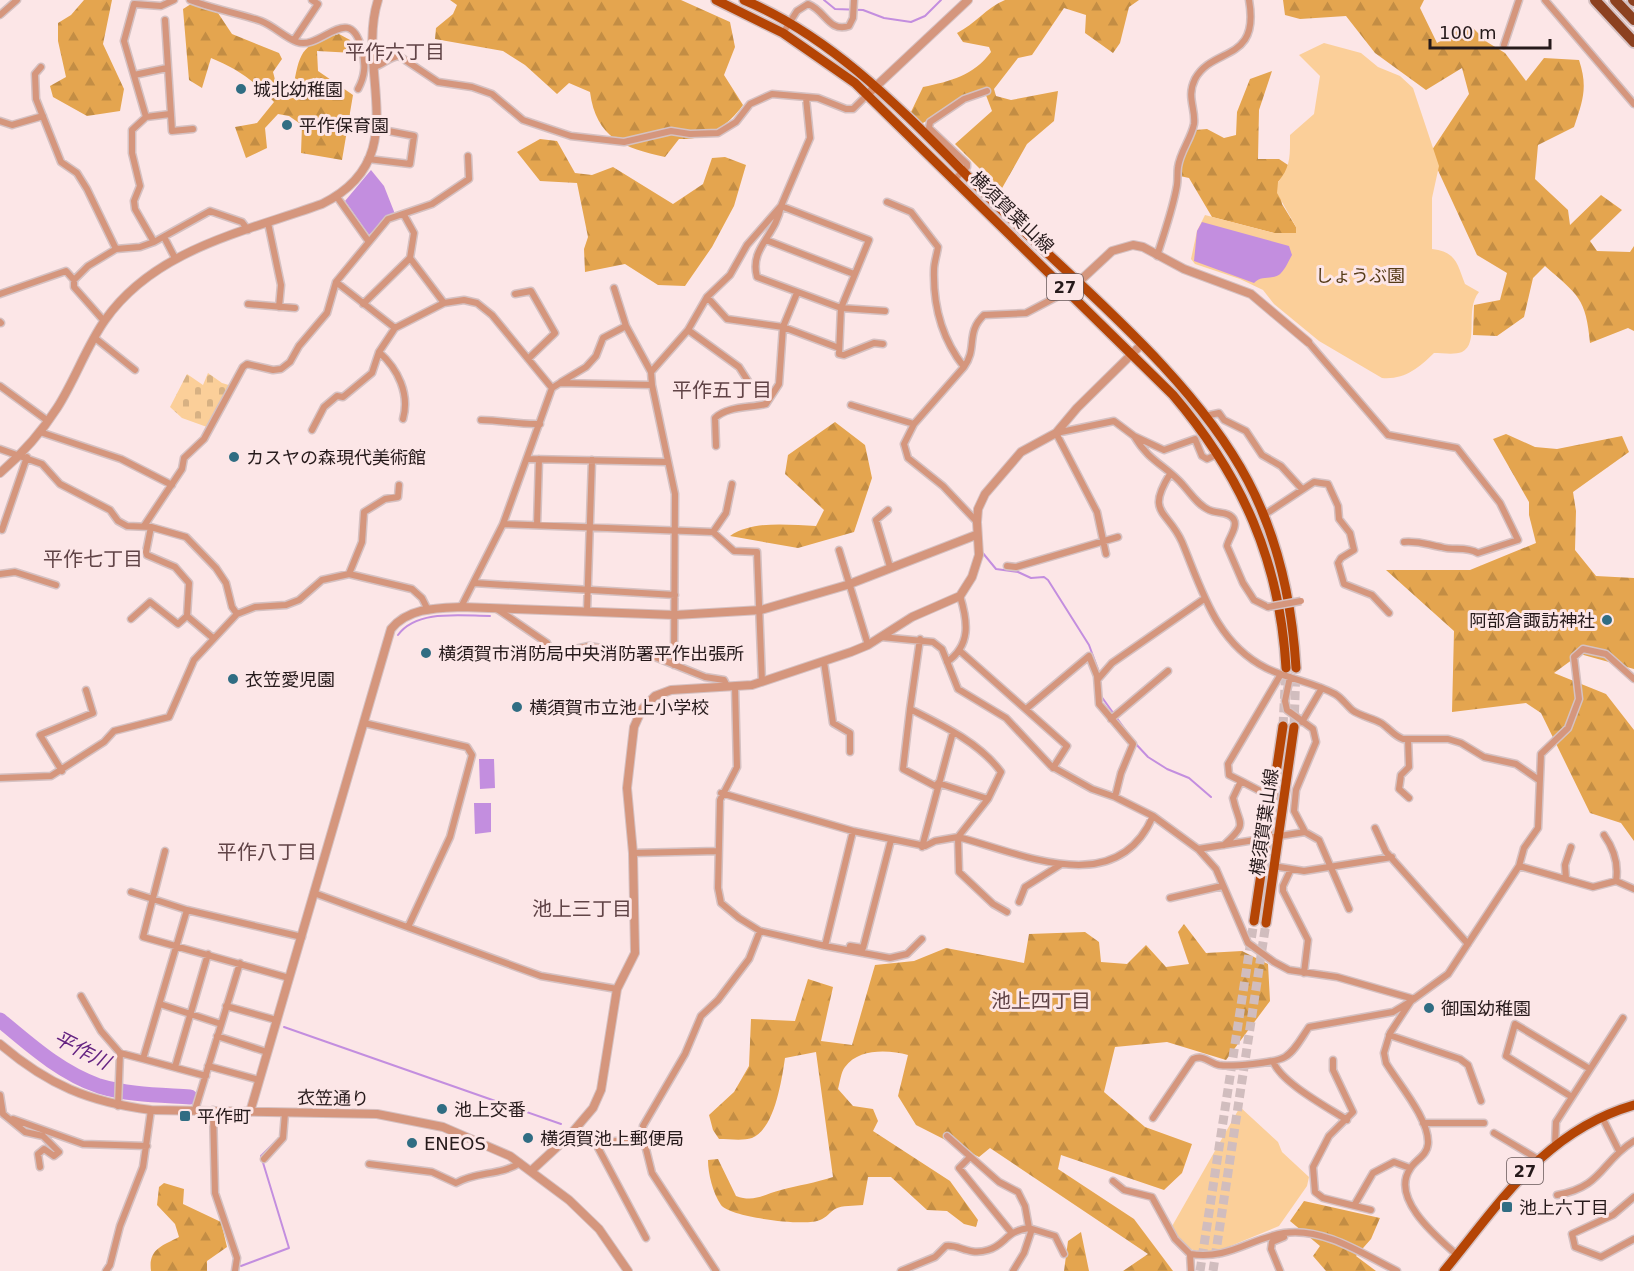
<svg xmlns="http://www.w3.org/2000/svg" width="1634" height="1271" viewBox="0 0 1634 1271" font-family="'DejaVu Sans','Noto Sans JP',sans-serif">
<defs>
<pattern id="forest-firs" width="22" height="20" patternUnits="userSpaceOnUse" patternTransform="scale(1.5)"><rect width="22" height="20" fill="#e4a54f"/><path d="M5 1l3.5 6h-7zM16 11l3.5 6h-7z" fill="#c38d44"/></pattern>
<pattern id="cemetery-stones" width="16" height="16" patternUnits="userSpaceOnUse" patternTransform="scale(1.5)"><rect width="16" height="16" fill="#fbcf99"/><path d="M2 7V4a2 2 0 0 1 4 0v3zM10 15v-3a2 2 0 0 1 4 0v3z" fill="#d7b183"/></pattern>
</defs>
<rect width="100%" height="100%" fill="#fce6e7"/>
<path fill="url(#forest-firs)" d="M84,0H112L103,44L124,89L120,111L87,116L53,97L50,86L66,77L58,41V23L71,15Z
M450,0H681L730,22L735,47L724,75L743,105C727,127 707,140 679,139L665,157C624,148 596,138 590,92L569,83L557,94L525,65L503,51L435,39L436,28L453,14L457,5Z
M1005,0H1139L1129,7L1120,43L1113,53L1085,33L1086,15L1064,8L1032,55L1018,58L994,89L996,96L1011,100L1058,91L1054,121L1027,144L1001,190L955,144L992,111L984,90L921,124L910,114L923,87C951,81 973,76 991,52L989,47L963,42L957,33C975,24 986,8 1005,0Z
M1283,0H1424L1420,8L1437,43L1469,24L1487,42L1505,53L1526,81L1544,58L1579,60C1588,87 1583,100 1574,127L1538,145L1535,179L1568,210L1570,225L1601,195L1622,210L1590,241L1597,251L1630,252L1634,246V331L1628,328L1590,343C1586,298 1578,295 1545,266L1533,278L1524,317L1497,336L1473,335L1474,305L1500,300L1507,273L1477,255L1430,153L1469,94L1462,68L1426,90L1375,53L1346,16L1300,19L1285,15Z
M191,4L218,13L232,34L279,53L282,59L273,72L278,91L294,84C300,49 304,44 339,34L350,40L354,53L317,51L318,71L353,95L342,160L301,153L302,125L289,116L278,114L265,128L267,148L246,158L235,127L257,123L274,102C255,81 236,68 211,58L202,88L189,80L183,9Z
M1272,71L1259,110L1258,159H1279L1288,165L1287,172L1278,182L1282,204L1296,227V234L1274,233L1212,217L1189,178L1175,175L1195,130L1207,129L1224,138L1236,135L1237,112L1250,79Z
M540,139L557,141L575,173L592,175L613,167L673,204L703,184L712,158L725,157L746,165L734,206L712,247L685,286L658,285L625,264L585,272L584,249L588,237L577,183L540,181L517,152Z
M835,422L865,445L872,478L854,532L798,548L730,536C753,520 789,525 816,526L824,510L785,474L788,455Z
M1506,434L1535,447L1557,449L1622,436L1629,452L1573,492L1576,511L1575,550L1596,576L1634,578V669L1580,654L1554,673L1606,694L1634,730V841L1621,823L1590,813L1541,713L1526,703L1452,712L1454,631L1386,570H1470L1536,543L1529,515V502L1493,439Z
M1184,924L1206,953L1242,951L1268,964L1270,1001L1226,1060L1167,1042L1115,1047L1104,1092L1145,1127L1192,1144L1182,1173L1164,1190L1061,1155L1058,1169L1134,1219L1173,1271H1123L1148,1254L990,1148L979,1157L916,1125L898,1096L908,1055C889,1050 859,1048 845,1067C841,1072 840,1082 838,1089L853,1106L873,1109L878,1121L873,1131L950,1181L978,1220L976,1227L964,1224L947,1211L927,1210L891,1177H868L863,1205C854,1206 842,1205 835,1209C830,1212 826,1218 820,1220C806,1227 729,1217 721,1205C713,1193 708,1174 708,1160L718,1159L736,1196C755,1203 764,1194 781,1190C799,1185 815,1183 833,1177L816,1052L785,1058C782,1078 775,1129 752,1138C743,1141 729,1139 719,1139L713,1130L709,1115L734,1092L749,1066L751,1019L795,1021L808,979L833,987L821,1041L852,1045L875,965L914,961L946,948L1024,963L1029,934L1085,932L1099,942L1101,962L1127,964L1146,945L1166,967L1189,964L1178,932Z
M164,1183L184,1189L183,1204L221,1222L227,1247L207,1261V1271H151C148,1249 162,1246 179,1237L175,1224L157,1205L159,1187Z
M1304,1201L1380,1218L1371,1239L1356,1256L1376,1271H1326L1313,1256L1320,1246L1290,1221Z
M1081,1232L1089,1271H1064L1068,1241Z"/>
<path fill="url(#cemetery-stones)" d="M208,373L222,383L232,386L207,427L182,418L170,407L187,374L203,385Z"/>
<path fill="#fbcf99" d="M1324,43L1361,53L1378,67L1400,76L1413,88L1439,166L1432,198V249C1456,252 1457,263 1465,284L1479,292C1464,310 1480,343 1462,352C1455,355 1442,353 1434,353C1419,368 1404,380 1382,378L1319,341L1274,304L1263,290L1240,279L1195,264L1191,259L1197,231L1205,215L1274,233H1296V227L1277,193L1278,182C1291,167 1290,155 1290,135L1314,114L1320,76L1299,55Z
M1240,1107L1278,1142L1282,1152L1309,1177L1307,1186L1279,1226L1211,1254L1185,1248L1171,1228Z"/>
<path fill="#c38edf" d="M371,170L384,186L395,214L387,217L369,235L345,201Z
M1202,222L1289,246L1292,255C1289,260 1286,268 1281,273C1274,281 1262,274 1254,283L1194,261L1197,231Z
M479,759H494L495,788L480,789Z
M474,803H491V832L475,834Z"/>
<g fill="none" stroke-linecap="round" stroke-linejoin="round">
<path stroke="#c38edf" stroke-width="2" d="M824,0L835,9L863,10L884,18L911,22L925,16L941,0
M982,552L996,569L1018,572L1031,578L1044,577L1048,580L1089,645L1100,675
M398,635C417,609 462,616 490,616
M1101,696L1129,735
M1134,742L1148,757L1167,769L1189,778L1211,797
M284,1027L561,1124
M241,1266L289,1248L261,1156L277,1140"/>
<path stroke="#c38edf" stroke-width="15" d="M0,1020C30,1045 61,1073 99,1086C129,1095 160,1095 190,1097"/>
<path stroke="#d1bdbe" stroke-width="9" stroke-dasharray="9 4.5" stroke-linecap="butt" d="M1283,726L1286,668
M1294,727L1296,668
M1200,1271L1254,921
M1213,1271L1266,923"/>
<defs>
<path id="minor" d="M174,0L161,6L134,4L124,41L146,117L132,130V153L140,186L134,201L135,209L154,242L210,211L242,222L248,230
M190,0C213,9 238,13 261,21C274,26 284,37 297,42C321,51 350,0 362,50C366,65 365,76 358,89
M1545,0L1634,104
M0,15L17,0
M165,20L172,131L193,129
M783,33L797,11L808,4C825,10 829,33 849,26L853,18L854,0
M294,40L318,4L312,0
M1504,45L1519,0
M41,67L35,74L36,99L61,162L77,173L87,189L116,249L88,266L74,280V287L104,321
M374,67C384,64 389,57 399,56L438,82L472,87L492,94L523,120L571,136L624,142L671,131L690,134L718,133L736,122L750,104L772,94L818,98L846,109H853L868,94
M134,75L167,68
M146,117L170,114
M0,121L12,125L43,116
M368,159L410,164L414,136L378,129
M955,179L967,167V164L929,128L930,122L964,99L987,91
M337,197L369,242
M887,202L911,212L938,247C937,255 934,262 934,270C933,306 942,339 964,367L914,424L904,444L908,458L943,486L977,522
M404,215L414,233L410,258L444,303
M268,223L281,285L279,307
M164,237L175,258
M766,240L854,274
M116,249L140,247L154,242
M1157,256C1164,233 1173,209 1177,185C1178,179 1177,173 1178,167C1180,152 1191,139 1194,124C1196,109 1186,97 1195,79C1213,46 1260,63 1249,0
M336,282L395,328
M0,294L66,271L74,280
M515,294L531,291L555,333L528,359
M707,297L727,319L783,327L839,348
M248,304L295,308
M363,304L410,258
M0,322L1,323
M688,330L739,367L748,381
M95,338L135,370
M1308,342L1388,435L1457,448L1500,503L1518,540L1478,553C1465,546 1454,551 1441,547C1425,544 1421,541 1404,542
M883,344L874,343L844,355L839,354L841,308L869,240L781,206C776,236 749,248 757,277L841,308L885,311
M379,352C398,369 410,394 403,419
M964,367C978,348 965,333 984,315L1026,313L1068,291
M651,372L688,330L707,297L730,275L747,245L781,206L810,138L806,98
M561,382L586,367L596,356L603,338L626,326
M652,385L675,494L674,665
M0,386L48,421
M851,405L914,424
M1205,416L1219,413L1224,420L1246,431L1262,455L1281,466L1302,489
M481,420C501,420 520,425 540,424
M312,430L324,407L337,396L343,397L372,373L379,352L395,328L444,303L464,300L477,303L492,315L552,388
M40,432L121,459L172,485
M1134,436C1150,463 1166,465 1183,485C1191,494 1198,505 1209,510C1217,514 1230,511 1234,520C1238,527 1228,539 1227,546L1243,583L1254,600L1268,607
M716,446L715,418C727,406 750,408 766,404L779,384L783,327L797,293
M0,449L42,464L60,484L110,510L118,521L127,526L151,527L186,537L216,568L226,583L232,607L237,614
M529,459L667,462
M1170,474C1145,514 1168,510 1182,542C1202,590 1216,643 1266,668C1288,679 1313,682 1335,694C1342,698 1346,705 1352,710C1360,716 1372,718 1381,723C1389,728 1394,736 1403,739H1448L1461,743L1484,757L1516,764L1539,780
M888,510L876,520L890,567
M1264,515L1314,482L1328,484L1338,506L1339,519L1350,533L1354,550L1341,558L1338,563L1344,584L1372,595L1389,613
M503,524L713,532L734,551L757,552L762,682
M537,525L539,459
M144,526L182,469L184,458L204,439L243,367L247,364L273,370L281,369L290,362L299,346L327,313L336,282L388,219L432,204L469,179L468,156
M151,527L146,552L147,555L175,567L189,583L187,616L213,638
M2,530L27,457
M713,532L726,513L732,484
M839,550L868,645
M1106,554L1097,512L1056,433L1114,421L1134,436L1164,450L1195,439L1202,456L1207,459L1218,454
M1007,566L1016,567L1118,537
M0,574L15,572L56,585
M349,574L362,542L364,512L385,499L398,497L399,485
M474,583L675,595
M461,607L503,524L552,388L560,383L652,385L651,372L626,326L614,288
M497,609L547,643L552,654L589,646L655,657L705,677L724,680L727,686
M587,611L592,460
M131,619L150,602L178,624L187,616
M881,637L933,642L942,649L958,689L1006,718L1051,766L1092,789L1115,797L1153,816L1198,849L1216,869L1248,943L1274,962L1289,970L1337,977L1414,999
M961,652L1067,746L1053,768
M824,662L833,723L850,733V752
M947,662C971,645 968,622 960,596
M1290,677L1285,701L1287,710L1313,729L1316,742L1296,790L1294,811L1305,832L1319,840L1349,909
M1098,679L1112,663L1204,599
M735,686L737,767L720,800L718,888L721,903L739,918L760,931L825,946L890,958L907,954L922,939
M910,709L903,769L937,787
M1026,709L1089,656L1097,676L1099,704L1133,744L1121,773L1115,797
M1111,719L1168,671
M1302,722L1322,688
M364,723L467,747L472,755L450,837L408,927
M1408,739L1409,767L1401,775L1399,789L1409,798
M62,771L40,735L93,713L86,690
M0,778L51,776L104,742L114,731L169,717L194,660L237,614L255,607L286,605L299,600L322,580L349,574L412,589L422,598L428,610
M1241,781L1229,775L1228,764L1281,674
M938,783L988,799
M721,793L853,831L925,846L935,841L958,837L988,799L1001,772C980,743 942,725 910,709L920,639
M1375,828L1386,852L1468,944
M1604,835C1614,849 1619,863 1616,881
M1224,845C1249,822 1239,826 1233,798L1241,781L1260,791
M922,847L953,732
M1198,849L1305,832
M165,851L143,937L289,978
M633,853L718,851
M1273,866L1304,871L1392,857
M1519,866L1593,887L1616,881L1634,889
M1291,869L1283,886V891L1308,940L1304,973
M1566,879L1565,865L1571,847
M131,892L187,910L302,937
M314,893L541,976L617,989
M1170,898L1222,886
M1019,902L1025,887L1060,865
M187,910L143,1059L206,1076
M1007,912L993,904L959,872L958,837C1023,854 1117,900 1153,816
M825,946L853,831
M849,950L850,946L863,948L891,840
M81,996L101,1031L120,1053L118,1106
M160,1004L221,1024
M226,1006L276,1020
M1389,1035L1460,1059L1468,1065L1481,1101
M217,1036L267,1052
M120,1053L143,1059
M1333,1060V1070L1353,1112L1329,1136L1313,1167L1315,1192L1323,1198L1371,1210
M1273,1061C1280,1082 1327,1107 1347,1120
M208,1066L259,1080
M175,1067L208,954
M0,1095L3,1114L25,1132L43,1136L59,1152L54,1156L44,1149L38,1154L40,1167
M1572,1097L1506,1056L1515,1024L1590,1069
M195,1110L240,963
M213,1110L215,1193L237,1258L235,1271
M1602,1117L1619,1151
M1153,1118L1193,1059C1204,1054 1209,1063 1219,1065C1231,1067 1275,1063 1285,1057C1295,1051 1302,1037 1309,1027L1393,1012L1408,1003
M13,1119L83,1144L147,1146
M1423,1123H1484
M1494,1133L1538,1159
M570,1135L596,1144L629,1139L644,1141
M947,1136L999,1182L1018,1192L1025,1206L1029,1228L1055,1236L1064,1254
M596,1144L646,1238
M1555,1145L1556,1122L1623,1018
M970,1157L959,1168L1011,1232
M264,1159L283,1138L285,1113
M369,1164L432,1172L456,1183C477,1171 499,1176 520,1163
M1113,1181L1124,1190L1152,1197L1175,1239L1190,1254C1228,1260 1249,1239 1284,1233C1323,1227 1363,1254 1397,1271
M1557,1195C1603,1187 1601,1161 1634,1141
M1634,1197L1613,1215L1572,1234L1575,1247L1601,1257L1634,1239
M1355,1204L1373,1173L1394,1162L1410,1168
M1190,1254L1191,1271
M1457,1255C1438,1238 1390,1199 1410,1169C1415,1160 1427,1156 1428,1144C1430,1120 1398,1083 1386,1063L1384,1053L1390,1033L1411,1001L1448,974L1519,866L1524,848L1538,828L1541,754L1568,728L1579,699L1574,657L1583,649L1606,654L1634,679
M106,1271L110,1265L120,1226L143,1167L151,1110
M716,1271L652,1173L644,1141L643,1126L685,1054L701,1016L718,1000L749,959L760,931
M901,1271L935,1257L946,1246C959,1244 968,1256 988,1250C1006,1245 1005,1231 1029,1228
M1013,1271L1024,1253L1032,1229
M1280,1271L1271,1249L1272,1242L1284,1237"/>
<path id="tertiary" d="M871,91L968,0
M1069,291L1112,251L1133,245L1143,247L1184,269L1251,294L1308,342
M0,473C22,454 41,433 57,408C75,380 86,347 105,320C155,249 244,232 322,204C416,158 355,72 378,0
M0,1044C48,1085 89,1102 151,1110L377,1114L443,1127L510,1156L569,1200L599,1229L628,1271
M250,1112L391,629C408,608 436,608 461,607L675,615L761,610L847,585L976,535
M531,1171L570,1135L593,1108L601,1090L617,989L635,953L633,853L627,788L634,727L642,709L655,696L671,690L752,685L851,652L868,645L912,617L960,596L972,577L979,555L977,522L978,509L985,494L1021,452L1056,433L1077,408L1141,345"/>
<path id="primary" d="M716,0L783,33L855,83L1173,395C1242,476 1280,561 1286,668
M744,0C851,45 927,139 1009,217C1089,294 1196,382 1248,481C1279,540 1292,602 1296,668
M1254,921L1283,726
M1266,923L1294,727
M1444,1271C1500,1203 1544,1131 1634,1105"/>
<path id="motorway" d="M1595,0L1634,42
M1615,0L1634,20
M1633,0L1634,1"/>
</defs>
<use href="#minor" stroke="#d5c1c2" stroke-width="9"/>
<use href="#tertiary" stroke="#d5c1c2" stroke-width="10"/>
<use href="#primary" stroke="#d5c1c2" stroke-width="12"/>
<use href="#motorway" stroke="#d5c1c2" stroke-width="14"/>
<use href="#minor" stroke="#d5967d" stroke-width="6"/>
<use href="#tertiary" stroke="#d5967d" stroke-width="8"/>
<use href="#primary" stroke="#b54505" stroke-width="9"/>
<use href="#motorway" stroke="#8c4120" stroke-width="10"/>
<defs>
<path id="minor-bridge" d="M1268,607L1301,601"/>
</defs>
<use href="#minor-bridge" stroke="#d5c1c2" stroke-width="9" stroke-linecap="butt"/>
<use href="#minor-bridge" stroke="#d5967d" stroke-width="6"/>
</g>
<g fill="#306d83" stroke="#fce6e7" stroke-width="2">
<circle cx="241" cy="89" r="6"/>
<circle cx="287" cy="125" r="6"/>
<circle cx="234" cy="457" r="6"/>
<circle cx="1607" cy="620" r="6"/>
<circle cx="426" cy="653" r="6"/>
<circle cx="233" cy="679" r="6"/>
<circle cx="517" cy="707" r="6"/>
<circle cx="1429" cy="1008" r="6"/>
<circle cx="442" cy="1109" r="6"/>
<rect x="179" y="1110" width="12" height="12" rx="3"/>
<circle cx="528" cy="1138" r="6"/>
<circle cx="412" cy="1143" r="6"/>
<rect x="1501" y="1201" width="12" height="12" rx="3"/>
</g>
<g text-anchor="middle" dominant-baseline="central" stroke-width="6" stroke-linejoin="round" paint-order="stroke">
<g fill="#fce6e7" stroke="#665758" stroke-width="1.5">
<rect x="1047" y="274" width="36" height="26" rx="4.5"/>
<rect x="1507" y="1158" width="36" height="26" rx="4.5"/>
</g>
<g font-size="16" font-weight="bold" fill="#261a1b">
<text x="1065" y="287">27</text>
<text x="1525" y="1171">27</text>
</g>
<g font-size="18" fill="#261a1b" stroke="#fce6e7" text-anchor="start">
<text x="253" y="89">城北幼稚園</text>
<text x="299" y="125">平作保育園</text>
<text x="246" y="457">カスヤの森現代美術館</text>
<text x="1595" y="620" text-anchor="end">阿部倉諏訪神社</text>
<text x="438" y="653">横須賀市消防局中央消防署平作出張所</text>
<text x="245" y="679">衣笠愛児園</text>
<text x="529" y="707">横須賀市立池上小学校</text>
<text x="1441" y="1008">御国幼稚園</text>
<text x="454" y="1109">池上交番</text>
<text x="197" y="1116">平作町</text>
<text x="540" y="1138">横須賀池上郵便局</text>
<text x="424" y="1143">ENEOS</text>
<text x="1519" y="1207">池上六丁目</text>
</g>
<g font-size="18" fill="#261a1b" stroke="#fce6e7">
<text transform="translate(1012 212) rotate(44)">横須賀葉山線</text>
<text transform="translate(1264 822) rotate(-82)">横須賀葉山線</text>
<text transform="translate(333 1098) rotate(1)">衣笠通り</text>
</g>
<g font-size="18" fill="#553b17" stroke="#fce6e7">
<text x="1360" y="275">しょうぶ園</text>
</g>
<g font-size="20" fill="#614447" stroke="#fce6e7">
<text x="395" y="52">平作六丁目</text>
<text x="722" y="390">平作五丁目</text>
<text x="93" y="559">平作七丁目</text>
<text x="267" y="852">平作八丁目</text>
<text x="582" y="909">池上三丁目</text>
<text x="1041" y="1001">池上四丁目</text>
</g>
<g font-size="20" font-style="italic" fill="#652382" stroke="#fce6e7">
<text transform="translate(82 1050) rotate(27)">平作川</text>
</g>
</g>
<path d="M1430 39v9h120v-9" fill="none" stroke="#261a1b" stroke-width="3"/>
<text x="1439" y="39" font-size="18" fill="#261a1b" stroke="#fce6e7" stroke-width="4.5" paint-order="stroke">100 m</text>
</svg>
